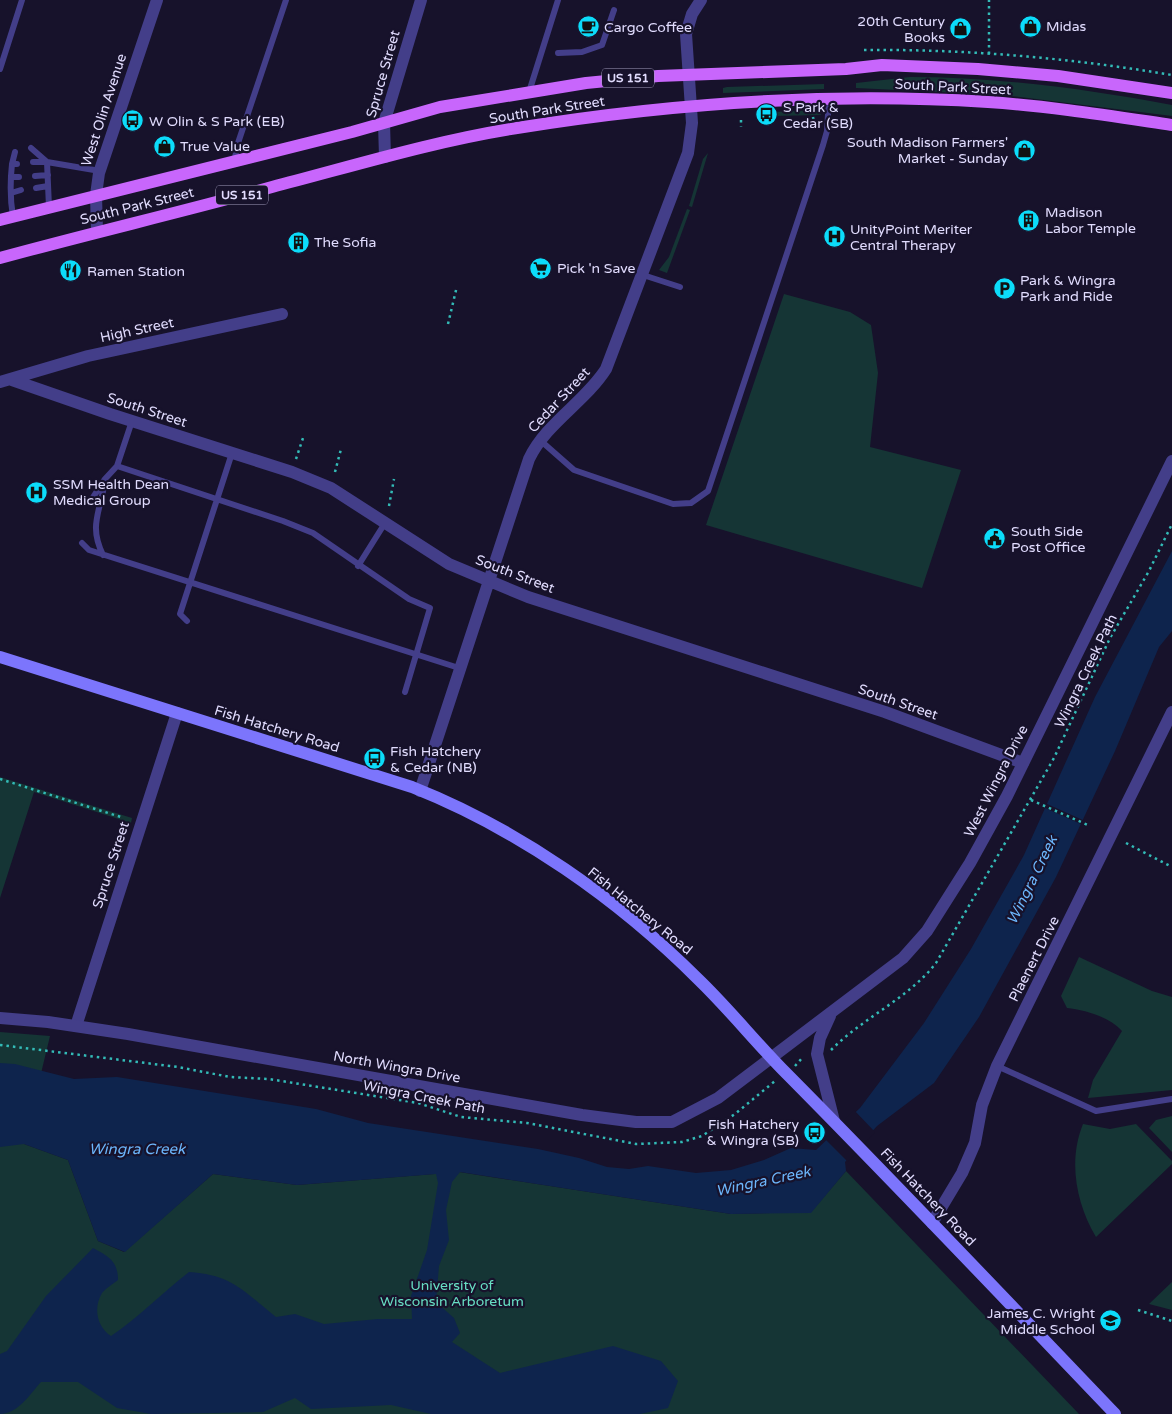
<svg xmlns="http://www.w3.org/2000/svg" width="1172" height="1414" viewBox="0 0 1172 1414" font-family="'Varela Round',sans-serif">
<rect width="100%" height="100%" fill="#17122b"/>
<path fill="#153535" d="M910,77C997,77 1087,89 1172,105V116L1003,95L856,88V83Z
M824,84V89L723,93V88L727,87Z
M819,110L821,115L774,116L773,112Z
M708,153L692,207L689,206L703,159Z
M687,209L690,210L667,273L659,270L669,257Z
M784,294L850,312L871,325L878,373L870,447L961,470L922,588L706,525Z
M0,777L132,818L131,823L34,792L0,898Z
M1079,957L1152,991L1172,997V1090L1088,1098L1093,1080L1122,1031C1110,1017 1085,1010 1067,1008L1061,996Z
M0,1032L50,1036L24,1144L68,1160L98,1241L124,1252L213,1174L297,1185L459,1172L731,1214L811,1212L846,1171L1079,1414H0Z
M1172,1116V1152L1149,1128L1156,1120Z
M1083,1124L1110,1129L1136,1124L1172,1161V1164L1096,1237C1076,1203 1068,1161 1083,1124Z
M1172,1282V1310L1149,1304Z"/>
<path fill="#0e244d" d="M1172,551V631L1159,647L1115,751L1056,877L979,1017L934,1083L877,1126L845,1162L846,1171L811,1213L731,1214L460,1172L452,1182L446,1210L449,1240L439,1266L436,1302L454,1318L460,1333L452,1342L500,1373L613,1346L661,1361L678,1381L668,1408L640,1414H431L391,1405L311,1409L295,1398L263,1412L151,1414L117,1408L78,1382H41C30,1394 18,1414 0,1414V1354L7,1351L46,1296L93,1248C108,1256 118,1261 118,1280C113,1284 106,1288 102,1293C93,1308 97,1327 111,1336C139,1317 162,1293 189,1272C233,1275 243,1291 276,1317L295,1314L324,1324L378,1319H412L411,1296L427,1250L438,1183L436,1174L297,1185L213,1174L125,1252L98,1241L68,1160L24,1144L0,1147V1063L15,1064L74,1079L117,1077L316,1109L368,1123L538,1149L579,1158L607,1167L629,1169L648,1166L696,1173L731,1170L764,1160L791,1148L816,1150L860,1108L924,1023L971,949L1024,855L1095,697Z"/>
<path fill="#17122b" d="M1045,803L1085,821L1083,825L1043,807Z
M854,1110L875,1132L848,1162L825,1139Z"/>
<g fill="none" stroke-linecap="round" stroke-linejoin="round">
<path stroke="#33bbb7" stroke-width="2.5" stroke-dasharray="2.5 4" stroke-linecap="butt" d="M864,50C967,49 1070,58 1172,75
M989,54V0
M813,117L814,124
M741,120V127
M448,324L457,286
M296,459L304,435
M335,472L341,449
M389,506L394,479
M0,779L124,818
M1031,800L1090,826
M1126,843L1172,867
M0,1045L178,1067L230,1077L269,1079L418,1103L461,1117L527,1123L636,1144L682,1142L702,1136L735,1114L775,1081
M831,1050C864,1017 909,998 936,963L1054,758L1110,638L1149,571L1172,524
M795,1066L803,1057
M1138,1310L1172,1321"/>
<path stroke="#433e89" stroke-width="6" d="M558,53L582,52L602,45L614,10
M0,69L22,0
M529,92L558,0
M31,148L47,162
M33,162H47
M234,162L238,143L286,0
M12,164L15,152
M35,176L48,175
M11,177H19
M36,188L48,186
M11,193L21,190
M49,207L47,162L100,171
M13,217C10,199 10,182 12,164H17
M643,275L680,287
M541,441L574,470L673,504L691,503L708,491L823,145L827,131L829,98
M117,466L283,521L313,533L409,599L430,608L405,692
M92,499L105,479L117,466L132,421
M82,543L89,550L459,668
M103,555C88,525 101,511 105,480
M358,566L385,523
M187,621L180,614L232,453
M997,1066L1096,1111L1172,1099"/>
<path stroke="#433e89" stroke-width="12" d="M385,157L384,123L421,0
M12,380L110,414L292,472L331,488L449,564L528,597L885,712L1023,763
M0,382L88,356L282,314
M420,791L529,459C546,423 585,402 606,369L688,153L692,123L686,34L692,14L701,0
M76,1026L177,713
M932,1223L962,1173L975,1143L982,1105L997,1066L1172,712"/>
<path stroke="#433e89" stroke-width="12" d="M97,231L96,195L99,173L157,0
M830,1016L820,1038L817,1054L834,1121
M0,1018L48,1022L128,1034L582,1115L636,1122H672L718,1098L903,958L927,931L970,863L1007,796L1172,461"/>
<path stroke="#7c75fc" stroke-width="12" d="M0,657L412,787C518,829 618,899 699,980C730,1010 757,1044 787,1074C898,1186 1006,1300 1115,1414"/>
<path stroke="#c866fc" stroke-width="12" d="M0,220L352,132L440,107L586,83L658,76L846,69L882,65L978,69L1058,76L1172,93
M0,258C91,233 182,212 272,187C353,166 434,141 517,128C672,103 830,92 988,102C1049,106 1111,116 1172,125"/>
</g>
<defs>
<symbol id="shop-disc" viewBox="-11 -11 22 22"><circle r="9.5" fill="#0cdcfa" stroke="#17122b"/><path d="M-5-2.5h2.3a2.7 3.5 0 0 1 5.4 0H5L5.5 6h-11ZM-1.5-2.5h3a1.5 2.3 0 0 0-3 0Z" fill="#111"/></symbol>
<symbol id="cafe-disc" viewBox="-11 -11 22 22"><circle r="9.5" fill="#0cdcfa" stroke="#17122b"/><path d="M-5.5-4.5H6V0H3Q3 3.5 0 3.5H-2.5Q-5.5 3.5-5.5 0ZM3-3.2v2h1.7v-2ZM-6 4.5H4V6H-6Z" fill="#111"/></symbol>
<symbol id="bus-disc" viewBox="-11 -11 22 22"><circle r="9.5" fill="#0cdcfa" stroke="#17122b"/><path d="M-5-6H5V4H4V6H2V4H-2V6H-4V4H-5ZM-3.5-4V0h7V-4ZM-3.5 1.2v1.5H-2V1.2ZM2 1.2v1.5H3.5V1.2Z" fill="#111"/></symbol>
<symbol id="building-disc" viewBox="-11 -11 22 22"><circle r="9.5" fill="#0cdcfa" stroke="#17122b"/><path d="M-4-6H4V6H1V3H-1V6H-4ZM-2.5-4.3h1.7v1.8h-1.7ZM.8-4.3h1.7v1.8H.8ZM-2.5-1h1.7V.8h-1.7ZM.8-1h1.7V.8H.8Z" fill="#111"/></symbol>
<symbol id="hospital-disc" viewBox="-11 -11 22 22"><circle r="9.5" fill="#0cdcfa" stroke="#17122b"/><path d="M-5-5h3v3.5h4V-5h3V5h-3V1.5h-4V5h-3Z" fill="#111"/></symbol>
<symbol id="supermarket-disc" viewBox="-11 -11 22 22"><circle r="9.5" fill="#0cdcfa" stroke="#17122b"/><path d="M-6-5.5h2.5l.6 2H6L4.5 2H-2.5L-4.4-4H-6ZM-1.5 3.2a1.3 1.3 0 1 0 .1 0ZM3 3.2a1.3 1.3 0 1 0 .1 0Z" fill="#111"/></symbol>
<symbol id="restaurant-disc" viewBox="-11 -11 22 22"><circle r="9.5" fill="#0cdcfa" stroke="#17122b"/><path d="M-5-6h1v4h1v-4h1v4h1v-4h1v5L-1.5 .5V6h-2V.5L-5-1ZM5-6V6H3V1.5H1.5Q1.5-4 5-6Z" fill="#111"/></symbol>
<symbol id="parking-disc" viewBox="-11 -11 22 22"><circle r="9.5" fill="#0cdcfa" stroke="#17122b"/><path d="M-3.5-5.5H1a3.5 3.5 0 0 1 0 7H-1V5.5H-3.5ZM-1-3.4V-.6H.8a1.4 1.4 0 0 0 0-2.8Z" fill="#111"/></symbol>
<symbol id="civic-disc" viewBox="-11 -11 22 22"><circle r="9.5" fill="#0cdcfa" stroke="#17122b"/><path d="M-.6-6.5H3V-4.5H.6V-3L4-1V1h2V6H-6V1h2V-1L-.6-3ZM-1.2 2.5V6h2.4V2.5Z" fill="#111"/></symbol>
<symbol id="school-disc" viewBox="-11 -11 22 22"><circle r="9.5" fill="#0cdcfa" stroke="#17122b"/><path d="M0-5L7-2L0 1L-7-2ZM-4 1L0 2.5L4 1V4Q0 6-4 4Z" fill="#111"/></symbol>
</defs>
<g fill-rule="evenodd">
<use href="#shop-disc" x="1018" y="14" width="25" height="25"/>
<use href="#cafe-disc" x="576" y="14" width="25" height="25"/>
<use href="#shop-disc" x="948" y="16" width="25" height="25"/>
<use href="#bus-disc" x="754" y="102" width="25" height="25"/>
<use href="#bus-disc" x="120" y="108" width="25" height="25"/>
<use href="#shop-disc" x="152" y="134" width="25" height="25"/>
<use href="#shop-disc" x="1012" y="138" width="25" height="25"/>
<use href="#building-disc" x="1016" y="208" width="25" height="25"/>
<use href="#hospital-disc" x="822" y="224" width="25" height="25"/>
<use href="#building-disc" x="286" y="230" width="25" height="25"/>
<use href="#supermarket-disc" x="528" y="256" width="25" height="25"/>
<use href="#restaurant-disc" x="58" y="258" width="25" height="25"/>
<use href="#parking-disc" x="992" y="276" width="25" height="25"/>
<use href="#hospital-disc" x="24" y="480" width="25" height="25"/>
<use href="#civic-disc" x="982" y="526" width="25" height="25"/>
<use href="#bus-disc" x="362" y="746" width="25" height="25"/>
<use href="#bus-disc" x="802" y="1120" width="25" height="25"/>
<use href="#school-disc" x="1098" y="1308" width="25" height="25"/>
</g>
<g text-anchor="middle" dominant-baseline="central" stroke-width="4.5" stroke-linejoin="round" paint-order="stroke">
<g fill="#17122b" stroke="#a49fbf" stroke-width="1">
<rect x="602" y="68.5" width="52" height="19" rx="4"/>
<rect x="216" y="185.5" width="52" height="19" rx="4"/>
</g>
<g font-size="12" font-weight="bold" fill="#e1dcfe">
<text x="628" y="78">US 151</text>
<text x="242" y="195">US 151</text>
</g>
<g font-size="14" fill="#e1dcfe" stroke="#17122b" text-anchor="start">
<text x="945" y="21" text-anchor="end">20th Century<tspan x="945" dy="16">Books</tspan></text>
<text x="1046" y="26">Midas</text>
<text x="604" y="27">Cargo Coffee</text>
<text x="783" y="107">S Park &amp;<tspan x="783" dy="16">Cedar (SB)</tspan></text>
<text x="149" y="121">W Olin &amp; S Park (EB)</text>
<text x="1008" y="142" text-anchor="end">South Madison Farmers'<tspan x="1008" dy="16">Market - Sunday</tspan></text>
<text x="180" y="146">True Value</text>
<text x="1045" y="212">Madison<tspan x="1045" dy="16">Labor Temple</tspan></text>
<text x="850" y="229">UnityPoint Meriter<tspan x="850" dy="16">Central Therapy</tspan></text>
<text x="314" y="242">The Sofia</text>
<text x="557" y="268">Pick 'n Save</text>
<text x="87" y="271">Ramen Station</text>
<text x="1020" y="280">Park &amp; Wingra<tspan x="1020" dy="16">Park and Ride</tspan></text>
<text x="53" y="484">SSM Health Dean<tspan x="53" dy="16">Medical Group</tspan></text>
<text x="1011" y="531">South Side<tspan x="1011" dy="16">Post Office</tspan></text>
<text x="390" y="751">Fish Hatchery<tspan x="390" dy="16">&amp; Cedar (NB)</tspan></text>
<text x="799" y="1124" text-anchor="end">Fish Hatchery<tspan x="799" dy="16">&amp; Wingra (SB)</tspan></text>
<text x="1095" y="1313" text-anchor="end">James C. Wright<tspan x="1095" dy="16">Middle School</tspan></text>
</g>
<g font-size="14" fill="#e1dcfe" stroke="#17122b">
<text transform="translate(383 74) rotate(-74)">Spruce Street</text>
<text transform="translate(953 87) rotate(3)">South Park Street</text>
<text transform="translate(104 110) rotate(-72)">West Olin Avenue</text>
<text transform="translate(547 110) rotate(-9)">South Park Street</text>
<text transform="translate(137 206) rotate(-14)">South Park Street</text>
<text transform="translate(137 330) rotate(-12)">High Street</text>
<text transform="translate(559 400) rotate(-47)">Cedar Street</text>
<text transform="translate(147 410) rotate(18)">South Street</text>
<text transform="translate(515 574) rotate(21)">South Street</text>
<text transform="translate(1086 671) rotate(-64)">Wingra Creek Path</text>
<text transform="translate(898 702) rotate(19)">South Street</text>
<text transform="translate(277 729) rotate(17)">Fish Hatchery Road</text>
<text transform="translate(996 781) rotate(-63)">West Wingra Drive</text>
<text transform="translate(111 865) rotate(-72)">Spruce Street</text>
<text transform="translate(640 911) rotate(39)">Fish Hatchery Road</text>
<text transform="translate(1034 959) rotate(-63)">Plaenert Drive</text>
<text transform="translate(397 1067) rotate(10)">North Wingra Drive</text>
<text transform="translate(424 1097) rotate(11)">Wingra Creek Path</text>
<text transform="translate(928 1197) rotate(46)">Fish Hatchery Road</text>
</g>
<g font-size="14" fill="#68dfc4" stroke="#17122b">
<text x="452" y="1285">University of<tspan x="452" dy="16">Wisconsin Arboretum</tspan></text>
</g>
<g font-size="15" font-style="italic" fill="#6cb6fc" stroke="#17122b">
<text transform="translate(1032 880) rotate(-64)">Wingra Creek</text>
<text x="137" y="1149">Wingra Creek</text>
<text transform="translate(763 1181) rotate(-12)">Wingra Creek</text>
</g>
</g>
</svg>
